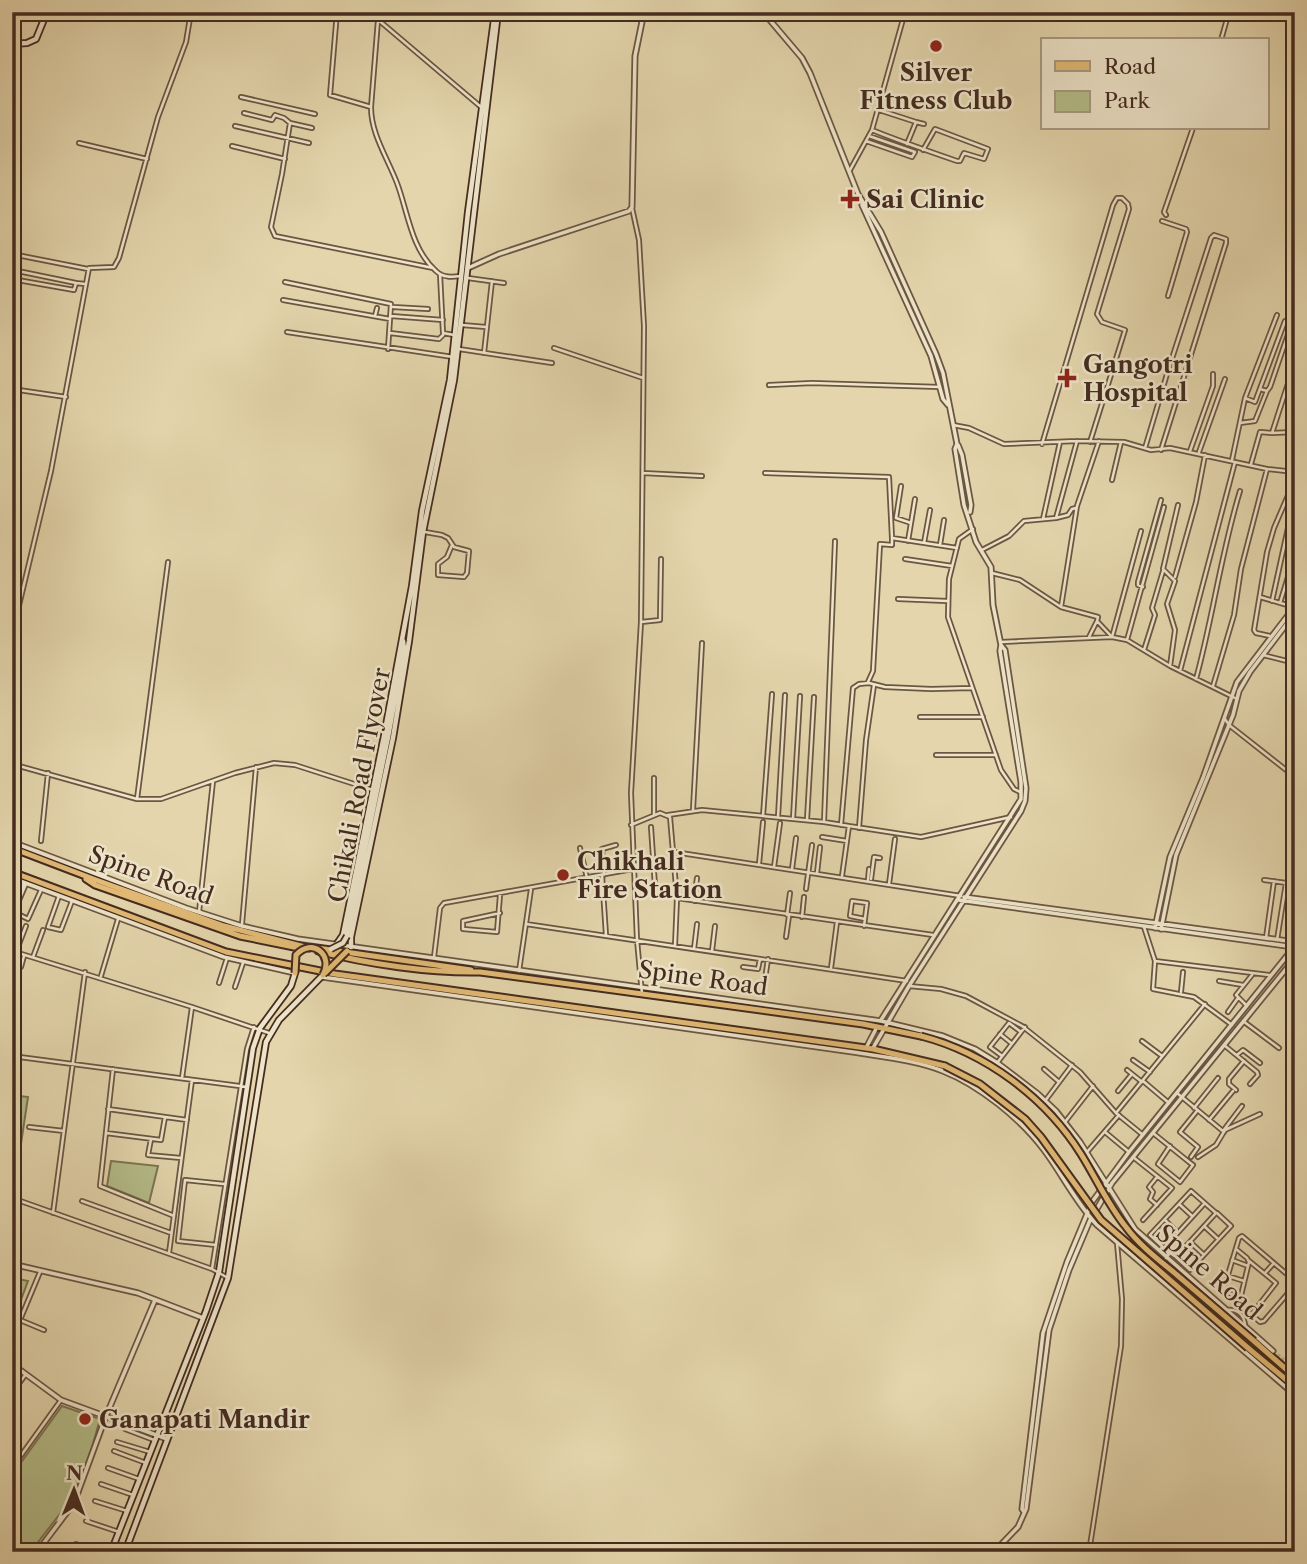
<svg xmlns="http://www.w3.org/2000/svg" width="1307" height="1564" viewBox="0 0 1307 1564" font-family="'Libre Caslon Text',serif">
<rect width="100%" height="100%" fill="#e4d5ac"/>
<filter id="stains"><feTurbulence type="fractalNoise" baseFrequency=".00286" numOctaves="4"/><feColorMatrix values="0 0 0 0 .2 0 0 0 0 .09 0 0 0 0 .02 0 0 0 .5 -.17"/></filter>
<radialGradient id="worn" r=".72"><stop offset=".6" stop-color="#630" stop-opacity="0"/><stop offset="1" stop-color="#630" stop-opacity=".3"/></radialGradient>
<path fill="#b4bd89" stroke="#7c7454" stroke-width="2" d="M12,1095L28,1097L19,1157L12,1156Z
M111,1161L158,1166L149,1203L107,1186Z
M12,1275L13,1278L28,1281L12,1324Z
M62,1406L100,1419L86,1469L66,1506L32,1550L12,1535V1475Z"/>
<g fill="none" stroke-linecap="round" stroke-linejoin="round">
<path stroke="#c4b390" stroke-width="3.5" stroke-dasharray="3.5 2" stroke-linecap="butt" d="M1273,1351L1295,1369"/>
<defs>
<path id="minor" d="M337,12L330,95L371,107L378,20
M369,12L481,107
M1221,40L1229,12
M241,97L315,114
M371,107C371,134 387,157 397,183C408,212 411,249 436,271C443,278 452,277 461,276
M879,110L916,122L907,144
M244,113L272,120L275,115L284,118L290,123L312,128
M916,122L924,124
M290,123L282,174L271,227L275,236L433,268
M235,126L309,143
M872,130C899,141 928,151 957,161H960L964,153L984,159L988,149L935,129L923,150
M866,141L912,157L915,152L869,136
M79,143L147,159
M232,146L285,159
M850,170L872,130L905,12
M632,208L639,240L644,326L641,622L631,793L637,940L642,994
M1166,215L1164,212L1193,128
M1162,221L1186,229L1187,232L1168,296
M440,274L443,333L454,335
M468,278L504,283
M12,279L74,290L76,283L85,284
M285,282L391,304L388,349
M76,283L13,270L17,255L88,269
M283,300L390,319
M393,307L428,309
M1277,315L1245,398L1255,402L1285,321
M375,316L377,308
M391,316L443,320
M462,325L486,327
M287,332L453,357
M390,333L439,339L443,335
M554,348L643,378
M459,349L552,363
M484,353L492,281
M769,385L812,383L940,387
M12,389L66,397
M1260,389L1267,391L1270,387L1295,314
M1240,423L1255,421L1267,391
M953,425L969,428L1004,444L1077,441L1124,442L1151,450L1170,448L1267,469L1295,472
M1272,433L1295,432
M1099,441L1077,506L1061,607L1098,617L1097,621L1112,637
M1042,444L1113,205L1117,198H1122L1128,204L1129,209L1097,314L1102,322L1125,330L1090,442
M1145,448L1167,374L1211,238L1214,235L1226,239V243L1161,450
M1190,451L1213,386V374
M1199,452L1225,379
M1232,460L1245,398
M1251,464L1260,432L1272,433L1295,362
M643,473L702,476
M765,473L889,477L892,538
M1112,480L1121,442
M901,486L896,518L911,523
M1056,518L1068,515L1072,509L1076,508
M1043,519L1060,442
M973,529L959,539L949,579L948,617L1001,770L1014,789L1020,792
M425,532L442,535L448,538L454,547L469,551L467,573L464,577L438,575V564L447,557L452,545
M908,541L915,499
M924,543L930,510
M940,545L944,520
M982,550L1009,536L1024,521L1056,518L1077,441
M905,559L952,566
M992,573L1020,580L1061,607
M1175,577L1196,502L1205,455
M1143,587L1138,585V582L1161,500
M1260,597L1294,607
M898,599L947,601
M1272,601L1288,528
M1280,603L1295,554
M641,622L660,620L661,559
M12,635L51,471L89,268L114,267L119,258L158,117L186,42L191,12
M1270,636L1256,633L1254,630L1267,552L1274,528L1295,479
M1089,637L1097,621
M1112,637L1141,531
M1127,640L1164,507
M1001,642L1112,637L1127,640L1170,666L1237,699
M1144,650L1155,615L1152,608L1163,571
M1263,655L1295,663
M1170,666L1175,630L1167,604L1175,581L1163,569L1178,505
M1180,671L1235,462
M1196,679C1213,617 1221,553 1240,491
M868,682L873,671L880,544L892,545V538L957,548
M1213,686L1234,615L1241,569L1267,469
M920,717H983
M1225,719L1229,725L1295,777
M936,755H996
M12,764L137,799H161L235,773L274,763L295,765L373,790
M137,799L168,562
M693,810L702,643
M654,815V778
M668,815L702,810L824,822L849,826L842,876
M763,816L772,694
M778,817L785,695
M793,819L800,696
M807,820L814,697
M824,822L835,541
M631,825L660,813L670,817L677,898L675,946
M841,825L853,688L859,684L869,683L885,687L931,689L972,688
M849,826L921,837L1011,817
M651,827L655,886
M859,828L866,740L874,685
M822,837L847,841
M41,841L48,773
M580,848L587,878
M674,852L961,896
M759,864L763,822
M633,865L654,863
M774,867L780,823
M792,869L796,838
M817,873L820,847
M602,875L606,935
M604,875L602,849L616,845
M871,879L874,857L880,858
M868,880L869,869
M1264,880L1294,884
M26,884L14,912L28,919L41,890
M889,884L895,839
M806,889L812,845
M19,896L24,883
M59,896L48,927L61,930L72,901
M677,898L933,935
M694,901L697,878
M199,912L213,781
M500,913L463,921V929L497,932L500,895
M787,915L790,893
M802,917L804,897
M242,924L256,767
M526,924L907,981
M864,926C865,918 866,911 867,903L852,901L850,916L865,919
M1144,927L1155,961L1153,989L1194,997L1232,1025
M786,937L789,916
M1266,938L1274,881
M1277,940L1286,883
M694,949L697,924
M12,951L192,1007L269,1033
M712,951L715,926
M16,952L26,926
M33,957L43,930
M434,957L440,908L444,903L633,869
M1155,961L1269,975
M12,967H21L24,956
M743,967L758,969L760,959
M831,968L837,922
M519,971L531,889
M101,976L118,919
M765,979L768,959
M1219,981L1243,985
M219,983L227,958
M909,986L941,989L966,996L1022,1026L1080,1072L1116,1113L1143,1135
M235,987L243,963
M1181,992L1183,972
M1247,1006L1236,995L1252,975
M1228,1012L1238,998
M1243,1021L1279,1048
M1000,1034L1011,1043
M1142,1041L1162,1056
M1224,1045L1257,1072L1258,1075L1250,1084
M1237,1055L1243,1050L1260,1063
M12,1056L247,1087
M1002,1056L990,1047L1009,1023L1021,1032
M1133,1060L1150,1072
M997,1063L1025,1027
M113,1069L100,1186L174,1216
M1044,1069L1059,1082
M1127,1070L1142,1082
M182,1078L192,1007
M1143,1081L1169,1103
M1236,1090L1229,1084V1079L1244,1061
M1118,1091L1132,1074
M1177,1093L1224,1132
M1045,1101L1072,1065
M1194,1108L1218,1078
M108,1109L187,1120
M1116,1113L1205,1004
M1209,1120L1233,1091
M1065,1122L1093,1086
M29,1127L64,1131
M1223,1131L1242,1106
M1105,1132L1129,1152
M106,1133L161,1140L165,1117
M1153,1133L1189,1162L1193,1165L1180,1182L1158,1164L1170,1146
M151,1139L148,1155L181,1158
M1087,1152L1119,1115
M1133,1157L1172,1188L1143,1220
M1191,1157L1198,1147L1180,1132L1197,1111
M1198,1157L1216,1145L1225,1130L1260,1114
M1157,1177L1149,1187L1153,1192L1150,1199L1157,1205
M12,1198L212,1269L228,1278
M82,1201L171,1233
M1179,1204L1192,1216
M53,1213L85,972
M1165,1220L1177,1232
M1204,1226L1217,1238
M1190,1242L1203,1254
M216,1245L178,1241L185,1180L224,1184
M1164,1248L1150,1235L1191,1191L1216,1213L1176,1257L1170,1253L1166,1258
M1236,1249L1247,1258L1249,1262L1239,1304L1260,1322L1264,1321L1295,1285
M169,1253L192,1080
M1170,1253L1164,1248L1204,1204
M1176,1257L1190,1270L1231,1226L1217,1213
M1232,1260L1248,1266
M1248,1260L1276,1283L1251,1315
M212,1269L247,1049L254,1027
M1265,1273L1274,1263
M1228,1276L1244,1281
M1239,1297L1226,1292L1224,1288L1239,1238L1242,1236L1295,1281
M1226,1310C1237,1309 1243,1313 1245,1324
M20,1320L44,1330
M12,1332L20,1320L40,1272
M12,1393L26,1374
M125,1429L154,1440
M117,1442L150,1452
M114,1451L146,1463
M12,1468L61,1400
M108,1468L139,1479
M101,1484L133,1495
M95,1501L127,1511
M86,1521L119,1532
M12,1539L31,1552
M76,1544L99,1552
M80,1552L81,1551
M1089,1552L1121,1346L1122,1299L1117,1243"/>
<path id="tertiary" d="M763,12L802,58L810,73L858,194
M858,194L881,232L936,354L943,373L957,444L955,449L964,505L976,542L991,567L993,605L1001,645L1005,650L1026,788L1025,801L1021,811L909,986L873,1048
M862,205L931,356L943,399L948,405
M468,268L499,254L629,211L632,207L635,56L644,12
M958,445L962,455L971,505L970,512
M12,842L186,908L242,926L298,939L881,1021L943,1036L975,1049L996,1062L1038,1094L1056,1111L1080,1142L1135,1229L1273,1351
M12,878L224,957L295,973
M964,897L1295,942
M959,900L1294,947L1129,1152L1092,1202L1067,1262L1043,1333L1022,1509L1024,1512
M1155,928L1170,857L1203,778L1237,682L1295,606
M1161,929L1176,855L1233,715L1239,691L1250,672L1295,613
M322,977L853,1052C883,1057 915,1060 943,1071C979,1085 1021,1119 1044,1150C1062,1174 1076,1203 1097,1225L1295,1395
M881,1020L1021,799V782L1000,651L1001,645
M866,1048L877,1027
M1095,1212L1112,1183L1295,958
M12,1264L138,1293L203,1318
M12,1364L61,1400L167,1439
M37,1552L74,1503L106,1416L155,1300
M994,1552L1018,1527L1026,1509L1049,1330L1069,1270L1091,1218"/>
<path id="secondary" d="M12,44L27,43L36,39L47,12
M347,936L388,737L404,649L403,641
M336,945L343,935L384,736L412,586L422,511L450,380L468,212L495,12
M351,947V937L393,738L409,641L423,532L454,380L498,12
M111,1552L206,1311L219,1272L253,1048L260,1028L291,986L295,973
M125,1552L228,1278L266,1042L279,1020L321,977"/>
<path id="primary" d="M12,848L96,880L224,926L309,948
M12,872L226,952L335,974L873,1049L945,1066
M86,879L95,885L240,936L299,948
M317,948L471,970
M318,951C367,964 430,973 480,972L863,1024L921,1036
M1254,1341L1295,1377
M1248,1348L1295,1387"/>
</defs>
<use href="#minor" stroke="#6c5642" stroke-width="6"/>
<use href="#tertiary" stroke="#6c5642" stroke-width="7"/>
<use href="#secondary" stroke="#442b1f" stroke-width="8"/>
<use href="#primary" stroke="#442b1f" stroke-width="9"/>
<use href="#minor" stroke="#ede4c9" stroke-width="2.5"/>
<use href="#tertiary" stroke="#ede4c9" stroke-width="3.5"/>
<use href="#secondary" stroke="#ede4c9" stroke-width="4.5"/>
<use href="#primary" stroke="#e2ba76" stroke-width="5"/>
<defs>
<path id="secondary-bridge" d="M331,949L343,943L347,936"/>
<path id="primary-bridge" d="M295,973L296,955C312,937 334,955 323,975
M325,973L347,951
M921,1036C986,1053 1045,1097 1081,1154C1096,1178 1108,1205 1126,1227C1140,1246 1159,1260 1177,1275C1203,1297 1228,1319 1254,1341
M945,1066L980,1084L1025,1119L1041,1137L1101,1220L1248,1348"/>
</defs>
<use href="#secondary-bridge" stroke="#442b1f" stroke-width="8" stroke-linecap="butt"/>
<use href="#primary-bridge" stroke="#442b1f" stroke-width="9" stroke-linecap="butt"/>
<use href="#secondary-bridge" stroke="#ede4c9" stroke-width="4.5"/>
<use href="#primary-bridge" stroke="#e2ba76" stroke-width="5"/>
</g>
<g fill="#8f2418" stroke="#ede4c9" stroke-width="2.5">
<circle cx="936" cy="46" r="7"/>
<path d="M846.5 188.5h7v7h7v7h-7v7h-7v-7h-7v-7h7z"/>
<path d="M1063.5 367.5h7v7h7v7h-7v7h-7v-7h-7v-7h7z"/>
<circle cx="563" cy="875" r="7"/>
<circle cx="85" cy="1419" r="7"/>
</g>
<g text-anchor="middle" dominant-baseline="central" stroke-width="5" stroke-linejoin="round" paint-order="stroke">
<g font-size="24" font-weight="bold" fill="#442b1f" stroke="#ede4c9" text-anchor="start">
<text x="936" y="72" text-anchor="middle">Silver<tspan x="936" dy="28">Fitness Club</tspan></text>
<text x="866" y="199">Sai Clinic</text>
<text x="1083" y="364">Gangotri<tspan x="1083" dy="28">Hospital</tspan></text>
<text x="577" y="861">Chikhali<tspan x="577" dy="28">Fire Station</tspan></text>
<text x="99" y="1419">Ganapati Mandir</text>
</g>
<g font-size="24" fill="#442b1f" stroke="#ede4c9">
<text transform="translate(359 785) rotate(-79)">Chikali Road Flyover</text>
<text transform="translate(151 875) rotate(20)">Spine Road</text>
<text transform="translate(703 978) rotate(8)">Spine Road</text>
<text transform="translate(1209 1272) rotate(41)">Spine Road</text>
</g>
</g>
<rect width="1307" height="1564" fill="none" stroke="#e4d5ac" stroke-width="42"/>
<rect x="14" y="14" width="1279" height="1536" fill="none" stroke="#442b1f" stroke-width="3.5"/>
<rect x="21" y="21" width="1265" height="1522" fill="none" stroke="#442b1f" stroke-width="2"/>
<rect x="1041" y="38" width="228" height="91" fill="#ede4c9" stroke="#a99a85" stroke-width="2"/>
<rect x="1055" y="61" width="35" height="10" fill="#e2ba76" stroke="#a99a85" stroke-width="2"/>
<text x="1104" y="74" font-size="21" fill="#442b1f">Road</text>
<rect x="1055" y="91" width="35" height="21" fill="#b4bd89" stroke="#a99a85" stroke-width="2"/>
<text x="1104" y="108" font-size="21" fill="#442b1f">Park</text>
<g transform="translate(74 1490) rotate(1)" stroke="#ede4c9" stroke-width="5" paint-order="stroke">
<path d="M0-5L12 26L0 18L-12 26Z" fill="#442b1f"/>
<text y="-10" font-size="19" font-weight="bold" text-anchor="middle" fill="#442b1f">N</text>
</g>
<rect width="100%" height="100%" filter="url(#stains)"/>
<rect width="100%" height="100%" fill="url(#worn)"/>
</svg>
